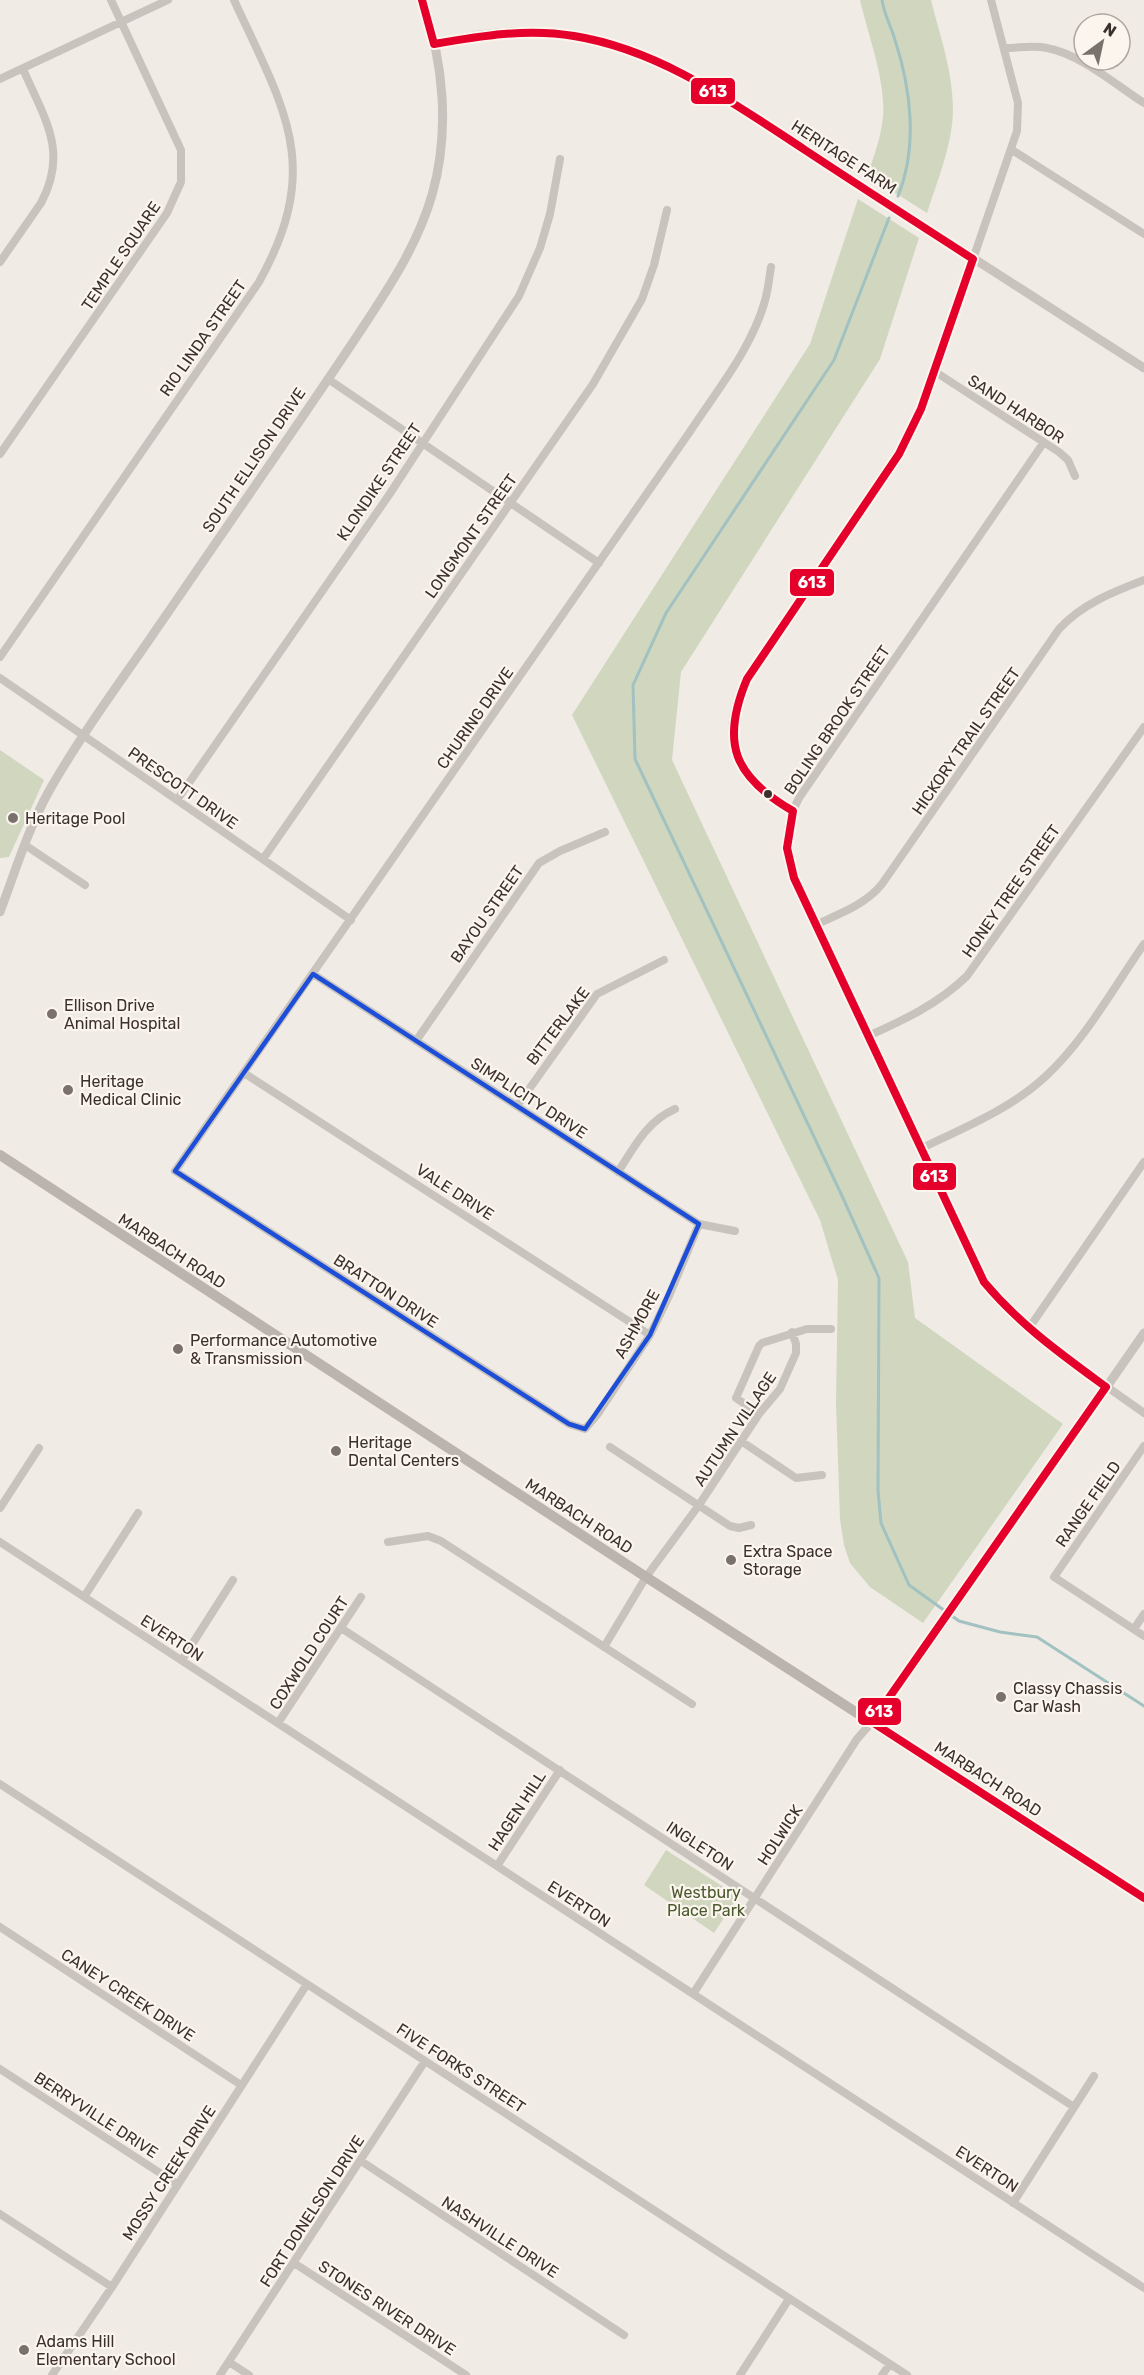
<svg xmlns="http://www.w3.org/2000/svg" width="1144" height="2375" viewBox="0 0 1144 2375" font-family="Rubik,sans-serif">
<rect width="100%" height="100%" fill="#f0ebe5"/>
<path fill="#d1d6bf" d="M860,0H931C942,44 960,91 950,137C945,163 935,188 927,213L867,175C874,157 881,137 883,117C886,81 868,35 860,0Z
M858,199L919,238L880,359L681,672L672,760L908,1262L915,1318L1063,1424L923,1623L870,1587L850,1563L844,1545L840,1519L836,1403L838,1280L820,1220L572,715L810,344Z
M0,750L44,780L9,857L0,858Z
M666,1850L725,1888L737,1898L714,1933L644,1885Z"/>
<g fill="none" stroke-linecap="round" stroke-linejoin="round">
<path stroke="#a1c2c1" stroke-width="3" d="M882,0C884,14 891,26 895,40C911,89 918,147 898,196
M889,218L834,360L666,613L633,685L635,759L843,1198L879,1278L878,1491L881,1523L909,1585L959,1621L1000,1632L1037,1637L1144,1706"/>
<path stroke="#c9c3be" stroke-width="8" d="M1005,48C1019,48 1033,45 1047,48C1080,54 1116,85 1144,103
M0,79L168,0
M1012,150L1144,234
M0,262L41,203C69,151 44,118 23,69
M934,371L1059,452L1068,460L1075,476
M328,379L599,563
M1044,442L799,798C773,845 795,881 815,925L989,1290L1049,1346L1144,1413
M0,454L167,213L181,182V150L111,0
M0,657L259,282C324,165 284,109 234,0
M0,678L351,920
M177,800L389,495L519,296L540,248L550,214L560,159
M793,811C728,779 716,728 753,668L893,464L910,433L926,396L1017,131L1018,103L991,0
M25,845L85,885
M263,859L593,384L642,299L654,265L667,210
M815,925C839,914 865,905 882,884L1059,629C1082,604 1113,592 1144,580
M313,974L699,1224L735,1231
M868,1036C904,1020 938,1004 967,976L1144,727
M416,1041L539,863L560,851L605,832
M244,1073L650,1335
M517,1106L597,994L664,960
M920,1149C963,1128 1011,1109 1046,1076C1085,1040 1114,987 1144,944
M618,1172C634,1147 647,1121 675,1109
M699,1224L669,1296L650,1335L597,1415L585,1429L569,1424L175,1171L689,433C715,393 750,351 764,304C768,292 769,279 771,267
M1029,1328L1144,1162
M759,1414L736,1398L759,1346L762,1343L807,1329H831
M741,1441L796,1478L822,1475
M1144,1446L1054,1577L1144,1636
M610,1447L730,1526L739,1528L751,1525
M0,1508L39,1448
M0,1542L1144,2288
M388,1542L428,1536L441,1541L692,1704
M84,1597L138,1513
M341,1628L1074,2107
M1134,1629L1144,1614
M604,1647L646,1577L699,1505L759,1414L780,1389L796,1353V1344L792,1332
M182,1660L233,1580
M278,1723L361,1597
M0,1784L907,2375
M497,1866L560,1770
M0,1927L241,2085
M693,1994L857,1739L872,1722
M0,2069L177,2184
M361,2161L624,2335
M1013,2203L1094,2076
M0,2214L112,2287
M294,2263L466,2375
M229,2362L249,2375
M52,2375L112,2287L307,1984
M220,2375L425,2061
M740,2375L789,2299
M882,2375L890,2364"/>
<path stroke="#c9c3be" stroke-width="9" d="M434,44C452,41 469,36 488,34C566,24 643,48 710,89L1144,368
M0,912C15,872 28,829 49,791C78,740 113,692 147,643C198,569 249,494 301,419C322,388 344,356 365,324C392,283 418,243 432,195C450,132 444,62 422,0
M872,1722L920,1656L1144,1333"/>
<path stroke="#bab3ae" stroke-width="10" d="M0,1155L646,1577L1144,1898"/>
<defs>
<path id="bus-1" d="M422,0L434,44C480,36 527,28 574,36C661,50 733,103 805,150C861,187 917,223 973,259L921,409L899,454L747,679C720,743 734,777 793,811L787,848L794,878L984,1282C1020,1325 1061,1354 1106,1387L872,1722L1144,1898"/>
</defs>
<use href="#bus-1" stroke="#fbf5ee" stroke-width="12"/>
<use href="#bus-1" stroke="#e4002b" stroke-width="8"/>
</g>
<path fill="none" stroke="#1d4ed8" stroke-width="4.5" stroke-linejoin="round" d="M313,974L699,1224L650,1335L585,1429L569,1424L175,1171Z"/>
<circle fill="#3b302b" stroke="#fbf5ee" stroke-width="2" cx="768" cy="794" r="5"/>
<g fill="#7a716c" stroke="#fbf5ee" stroke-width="2">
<circle cx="13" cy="818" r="6"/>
<circle cx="52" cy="1014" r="6"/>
<circle cx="68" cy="1090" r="6"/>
<circle cx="178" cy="1349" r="6"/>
<circle cx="336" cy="1451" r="6"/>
<circle cx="731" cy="1560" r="6"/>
<circle cx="1001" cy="1697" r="6"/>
<circle cx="24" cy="2350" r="6"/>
</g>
<g text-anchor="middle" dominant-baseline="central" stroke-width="4.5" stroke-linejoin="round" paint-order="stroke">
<g font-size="16" fill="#3b302b" stroke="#fbf5ee">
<text transform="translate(844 157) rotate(33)">HERITAGE FARM</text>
<text transform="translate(121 256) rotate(-56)">TEMPLE SQUARE</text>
<text transform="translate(203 338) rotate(-55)">RIO LINDA STREET</text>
<text transform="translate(1016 409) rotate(33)">SAND HARBOR</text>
<text transform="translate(254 460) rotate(-56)">SOUTH ELLISON DRIVE</text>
<text transform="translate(379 482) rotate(-56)">KLONDIKE STREET</text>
<text transform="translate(471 536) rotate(-55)">LONGMONT STREET</text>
<text transform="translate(475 718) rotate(-55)">CHURING DRIVE</text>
<text transform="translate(837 720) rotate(-56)">BOLING BROOK STREET</text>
<text transform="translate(966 741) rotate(-55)">HICKORY TRAIL STREET</text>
<text transform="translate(183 788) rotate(35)">PRESCOTT DRIVE</text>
<text transform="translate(1011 891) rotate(-55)">HONEY TREE STREET</text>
<text transform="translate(487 914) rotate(-55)">BAYOU STREET</text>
<text transform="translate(558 1026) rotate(-53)">BITTERLAKE</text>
<text transform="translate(529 1098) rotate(33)">SIMPLICITY DRIVE</text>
<text transform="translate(455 1192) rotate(33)">VALE DRIVE</text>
<text transform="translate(172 1251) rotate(33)">MARBACH ROAD</text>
<text transform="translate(386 1291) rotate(33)">BRATTON DRIVE</text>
<text transform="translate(637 1324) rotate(-61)">ASHMORE</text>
<text transform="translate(735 1429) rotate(-56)">AUTUMN VILLAGE</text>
<text transform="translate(1088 1504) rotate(-55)">RANGE FIELD</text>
<text transform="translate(579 1516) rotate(33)">MARBACH ROAD</text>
<text transform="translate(172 1638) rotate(33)">EVERTON</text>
<text transform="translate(309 1653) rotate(-57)">COXWOLD COURT</text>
<text transform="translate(988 1779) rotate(33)">MARBACH ROAD</text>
<text transform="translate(517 1811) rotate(-57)">HAGEN HILL</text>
<text transform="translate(780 1835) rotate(-57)">HOLWICK</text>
<text transform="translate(700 1846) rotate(33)">INGLETON</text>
<text transform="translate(579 1904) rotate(33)">EVERTON</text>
<text transform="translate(128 1995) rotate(33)">CANEY CREEK DRIVE</text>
<text transform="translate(461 2068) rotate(33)">FIVE FORKS STREET</text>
<text transform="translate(96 2115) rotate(33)">BERRYVILLE DRIVE</text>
<text transform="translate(987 2169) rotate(33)">EVERTON</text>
<text transform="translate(169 2173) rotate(-57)">MOSSY CREEK DRIVE</text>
<text transform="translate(312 2211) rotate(-57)">FORT DONELSON DRIVE</text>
<text transform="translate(500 2237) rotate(33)">NASHVILLE DRIVE</text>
<text transform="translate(387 2308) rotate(33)">STONES RIVER DRIVE</text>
</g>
<g font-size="16" fill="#3b302b" stroke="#fbf5ee" text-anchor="start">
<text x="25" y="818">Heritage Pool</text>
<text x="64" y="1005">Ellison Drive<tspan x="64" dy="18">Animal Hospital</tspan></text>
<text x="80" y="1081">Heritage<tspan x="80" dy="18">Medical Clinic</tspan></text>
<text x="190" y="1340">Performance Automotive<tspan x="190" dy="18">&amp; Transmission</tspan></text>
<text x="348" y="1442">Heritage<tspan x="348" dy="18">Dental Centers</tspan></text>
<text x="743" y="1551">Extra Space<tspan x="743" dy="18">Storage</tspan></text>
<text x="1013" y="1688">Classy Chassis<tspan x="1013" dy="18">Car Wash</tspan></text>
<text x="36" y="2341">Adams Hill<tspan x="36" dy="18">Elementary School</tspan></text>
</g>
<g font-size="16" fill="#4a5a2e" stroke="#fbf5ee">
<text x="706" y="1892">Westbury<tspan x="706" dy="18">Place Park</tspan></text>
</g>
</g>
<g stroke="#fbf5ee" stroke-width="2">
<rect x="690" y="77" width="46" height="28" rx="6" fill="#e4002b"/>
<rect x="789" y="568" width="46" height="29" rx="6" fill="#e4002b"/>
<rect x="912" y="1162" width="45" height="29" rx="6" fill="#e4002b"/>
<rect x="857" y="1697" width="45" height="29" rx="6" fill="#e4002b"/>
</g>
<g font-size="16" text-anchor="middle" font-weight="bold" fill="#fff">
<text x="713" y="97">613</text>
<text x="812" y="588">613</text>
<text x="934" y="1182">613</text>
<text x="879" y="1717">613</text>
</g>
<g transform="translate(1102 42) rotate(33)"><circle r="28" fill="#fbf5ee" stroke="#aea6a0" stroke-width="1.5"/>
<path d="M0-4.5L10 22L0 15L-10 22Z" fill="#7a716c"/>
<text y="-9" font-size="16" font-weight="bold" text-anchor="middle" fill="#3b302b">N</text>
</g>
</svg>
